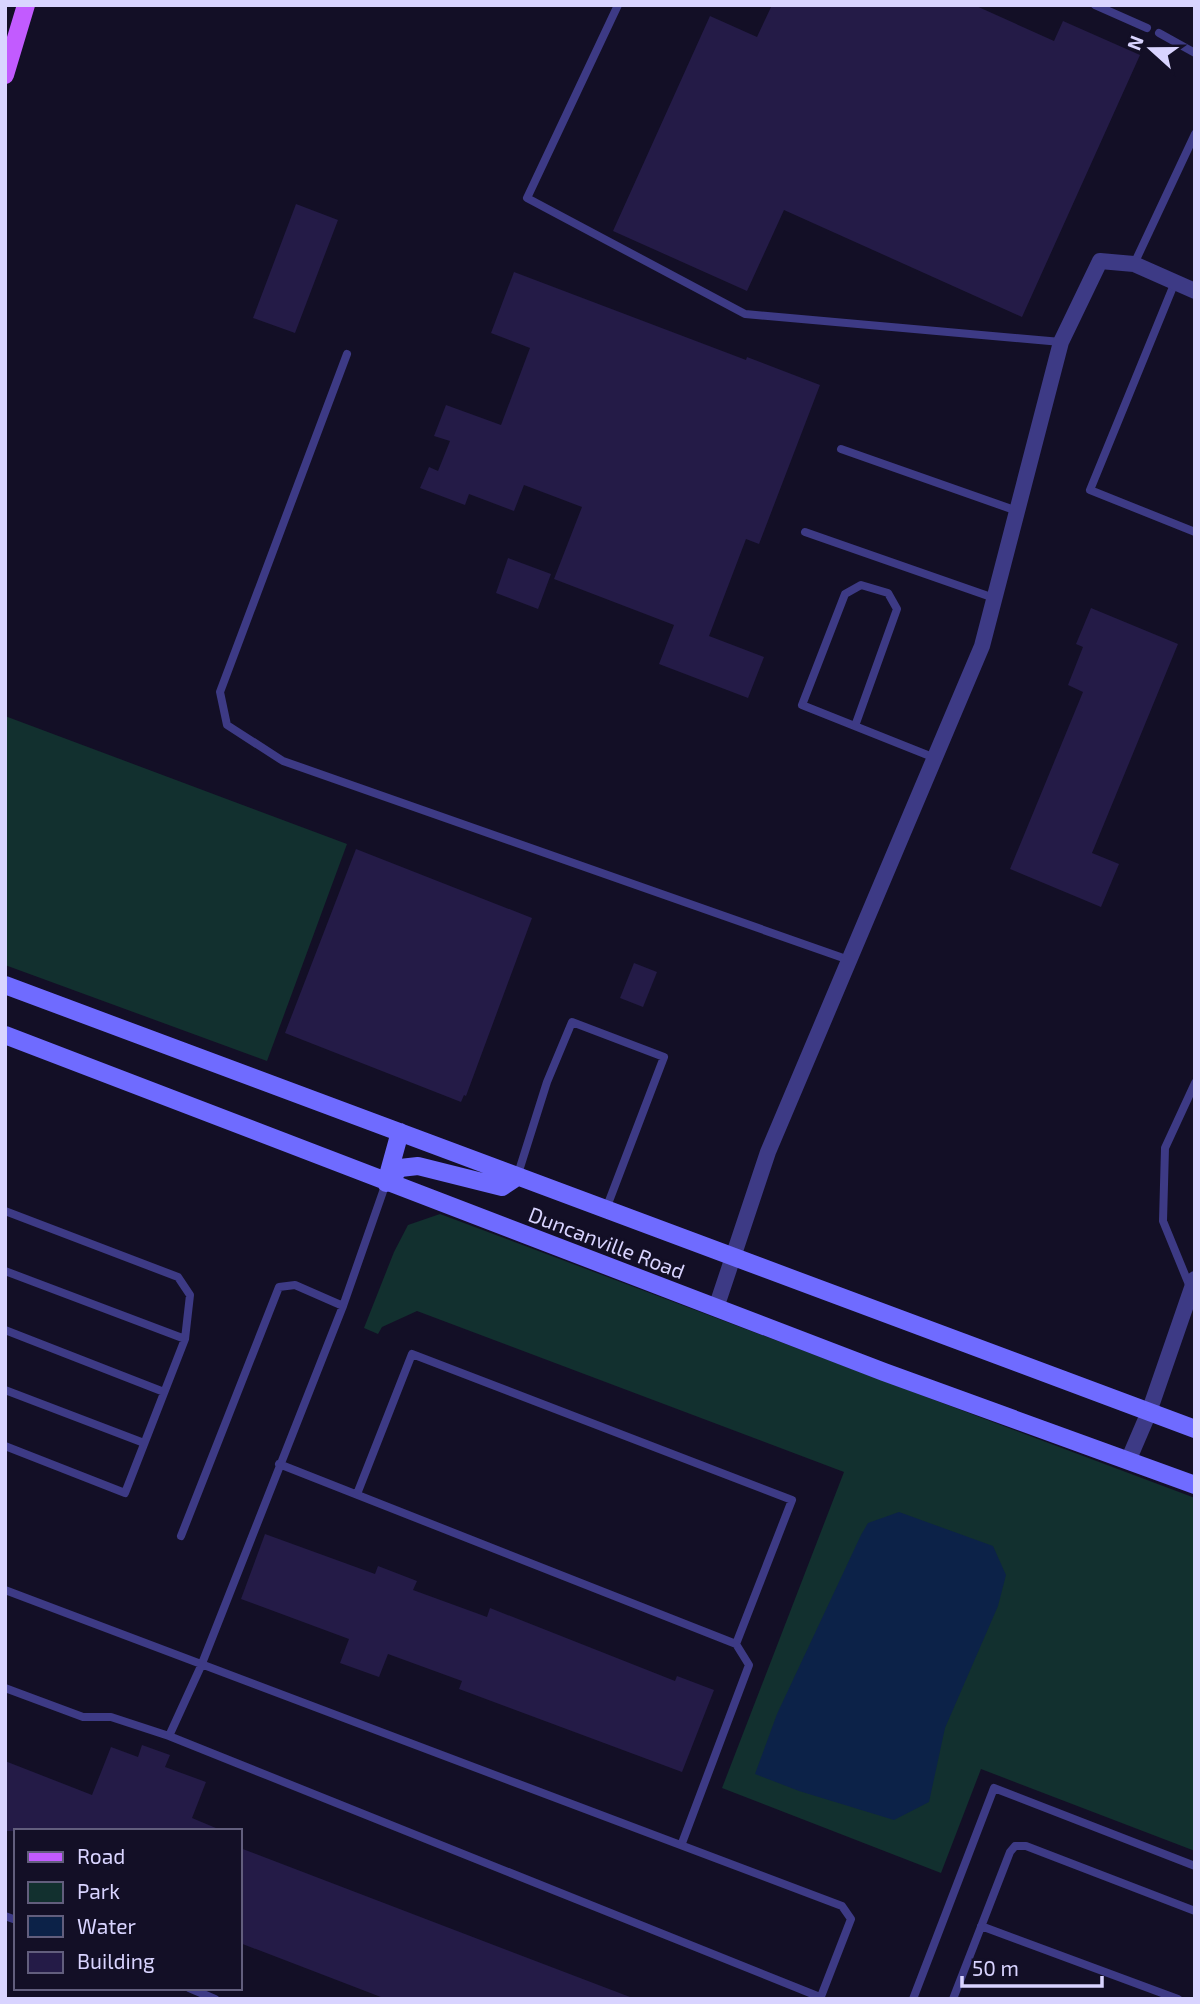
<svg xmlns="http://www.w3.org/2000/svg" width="1200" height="2004" viewBox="0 0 1200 2004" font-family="'Exo 2',sans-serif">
<rect width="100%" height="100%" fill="#130f26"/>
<path fill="#12302f" d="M5,716L347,844L267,1061L5,965Z
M440,1214L1195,1498V1851L981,1769L941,1873L722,1788L844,1472L417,1311L382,1327L378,1334L364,1328L394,1252L408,1225Z"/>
<path fill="#0c2248" d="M899,1512L993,1546L1006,1575L998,1606L945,1728L929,1802L894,1820L799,1791L755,1774L777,1714L861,1535L868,1523Z"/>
<path fill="#241b47" d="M772,5H974L1054,41L1063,21L1140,55L1022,317L784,210L747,291L613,231L710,16L757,37Z
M296,204L338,220L295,333L253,318Z
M514,272L746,360L747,357L820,385L759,544L746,539L709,636L764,657L748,698L659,664L674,625L554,579L582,507L524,485L514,511L469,494L465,505L420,488L429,467L438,471L450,441L434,436L446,405L501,425L530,348L491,333Z
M508,558L551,574L538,609L496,593Z
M1091,608L1178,644L1092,853L1119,864L1101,907L1010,869L1083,692L1068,685L1083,647L1076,644Z
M356,849L532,918L466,1096L464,1095L461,1102L285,1033Z
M634,963L657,972L643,1007L620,998Z
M265,1534L375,1574L378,1566L417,1581L413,1590L487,1617L490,1608L675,1681L677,1676L714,1690L682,1772L459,1689L462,1681L388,1654L379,1677L340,1663L349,1639L241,1599Z
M142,1745L170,1755L165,1767L206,1782L192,1818L223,1831H5V1761L92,1795L111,1747L138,1757Z
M240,1848L630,1997V1999H386L240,1943Z"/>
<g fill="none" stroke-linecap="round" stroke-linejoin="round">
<path stroke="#3d3a85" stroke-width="8" d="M618,5L527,198L745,314L1061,342
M1095,5L1147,28
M1159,33L1195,53
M1134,264L1195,134
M1175,282L1090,490L1195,532
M347,354L220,692L227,725L283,761L849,960
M841,449L1017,511
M805,532L994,598
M855,726L897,609L888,593L861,585L845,594L802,705L935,758
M517,1177L547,1082L572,1022L664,1057L606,1209
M5,1211L178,1277L190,1295L185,1339L125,1493L5,1446
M5,1271L185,1339
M1190,1287L1163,1221L1165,1148L1195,1083
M5,1330L164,1392
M5,1390L144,1443
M279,1464L736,1644L749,1665L682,1843
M357,1494L412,1354L792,1500L736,1644
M181,1536L279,1287L295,1285L343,1306L386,1183
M5,1590L842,1906L851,1919L820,1999
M5,1688L83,1717H111L169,1736L201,1666L343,1306
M169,1736L820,1997
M5,1916L16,1920
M981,1926L1178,1999
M189,1988L215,1999
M913,1999L994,1788L1195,1866
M953,1999L1010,1852L1015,1846H1026L1195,1911"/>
<path stroke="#3d3a85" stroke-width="16" d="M716,1308L768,1152L982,646L1061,342L1100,261L1134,264L1195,291
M1128,1461L1149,1412L1195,1279"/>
<path stroke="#6f6bff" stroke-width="18" d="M5,985L1195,1429
M5,1035L884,1372L1195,1485
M387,1179L400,1132
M386,1183L400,1168L418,1166L502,1187L517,1177"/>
<path stroke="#c25bff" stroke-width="18" d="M5,75L26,5"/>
</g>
<g text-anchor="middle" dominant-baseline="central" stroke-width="6" stroke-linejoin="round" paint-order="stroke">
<g font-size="21" fill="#d9d4ff" stroke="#130f26">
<text transform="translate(607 1242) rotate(21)">Duncanville Road</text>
</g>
</g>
<rect width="1200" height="2004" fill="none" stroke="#d9d4ff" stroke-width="14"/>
<rect x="14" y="1829" width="228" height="161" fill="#130f26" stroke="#625e7d" stroke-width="2"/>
<rect x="28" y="1852" width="35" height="10" fill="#c25bff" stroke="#625e7d" stroke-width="2"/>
<text x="77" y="1864" font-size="21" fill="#d9d4ff">Road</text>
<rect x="28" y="1882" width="35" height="21" fill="#12302f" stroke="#625e7d" stroke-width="2"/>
<text x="77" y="1899" font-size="21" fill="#d9d4ff">Park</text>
<rect x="28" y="1916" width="35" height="21" fill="#0c2248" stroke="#625e7d" stroke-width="2"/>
<text x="77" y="1934" font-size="21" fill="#d9d4ff">Water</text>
<rect x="28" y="1952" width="35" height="21" fill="#241b47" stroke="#625e7d" stroke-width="2"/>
<text x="77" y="1969" font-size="21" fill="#d9d4ff">Building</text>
<g transform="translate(1151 49) rotate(291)" stroke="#130f26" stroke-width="5" paint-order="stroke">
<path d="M0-5L12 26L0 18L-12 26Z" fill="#d9d4ff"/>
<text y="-10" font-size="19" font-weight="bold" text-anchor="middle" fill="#d9d4ff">N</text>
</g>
<path d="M962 1976v10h140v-10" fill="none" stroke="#d9d4ff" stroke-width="3.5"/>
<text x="972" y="1976" font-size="21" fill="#d9d4ff" stroke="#130f26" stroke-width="5" paint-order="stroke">50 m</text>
</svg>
